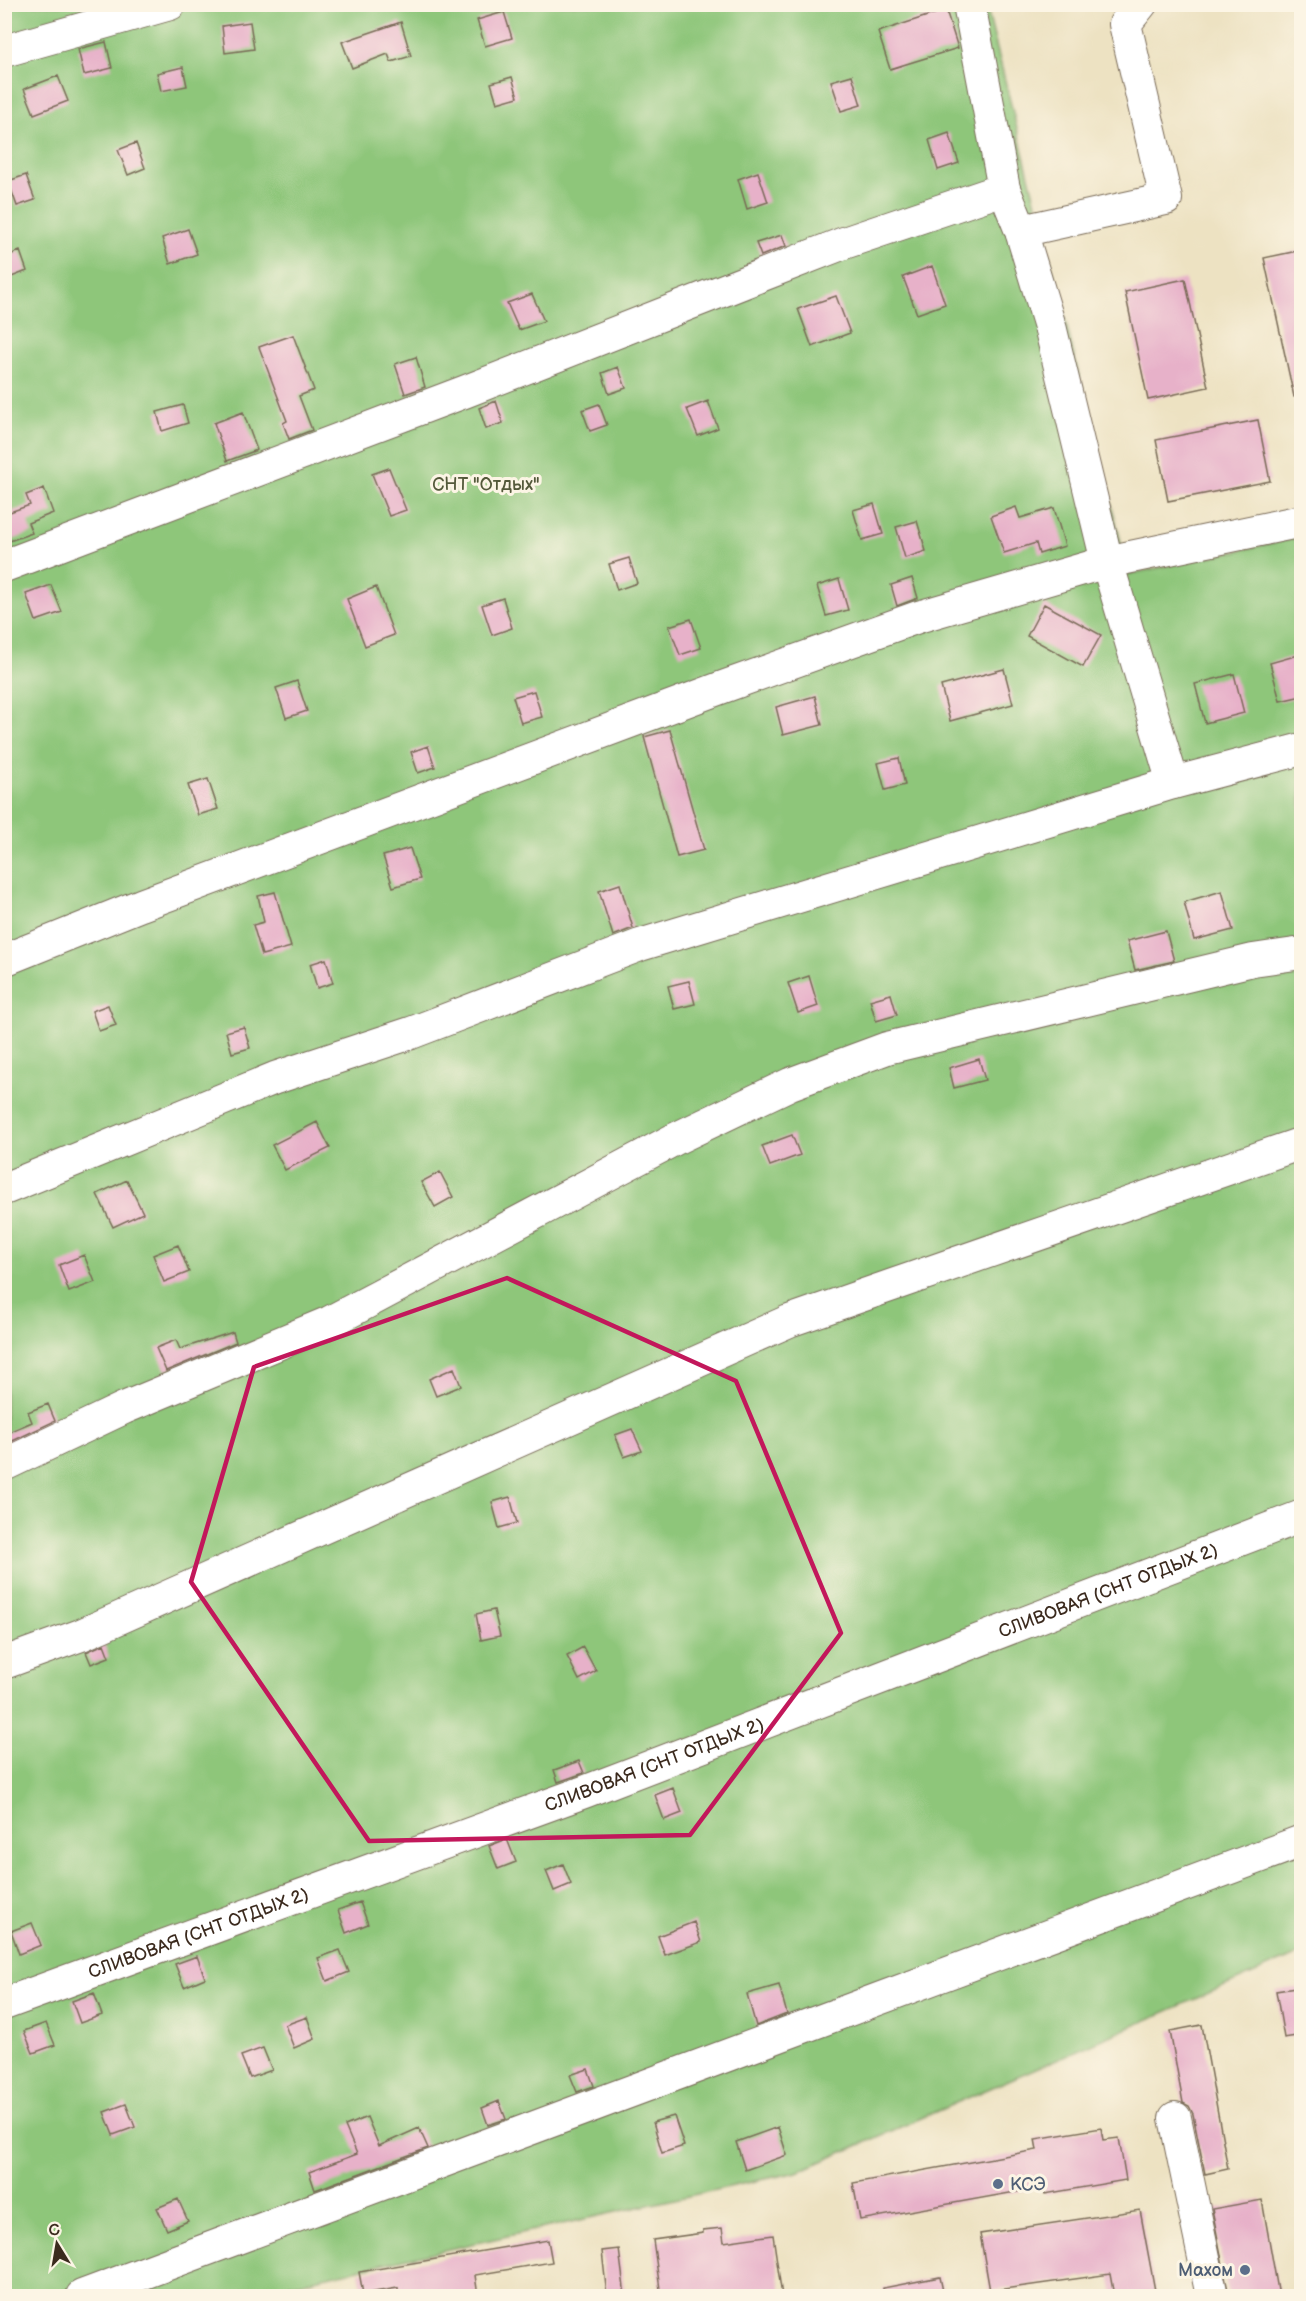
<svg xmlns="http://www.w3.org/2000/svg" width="1306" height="2301" viewBox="0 0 1306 2301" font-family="'Balsamiq Sans',sans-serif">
<rect width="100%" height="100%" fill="#fcf5e5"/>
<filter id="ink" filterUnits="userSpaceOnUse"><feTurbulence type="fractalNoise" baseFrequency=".0167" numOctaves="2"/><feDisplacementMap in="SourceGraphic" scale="12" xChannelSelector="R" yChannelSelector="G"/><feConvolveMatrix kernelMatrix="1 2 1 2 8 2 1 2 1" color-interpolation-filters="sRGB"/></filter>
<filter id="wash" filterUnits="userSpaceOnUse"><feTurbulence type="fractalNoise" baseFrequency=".008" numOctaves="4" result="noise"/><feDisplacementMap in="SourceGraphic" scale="24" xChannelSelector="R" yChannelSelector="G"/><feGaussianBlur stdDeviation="1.35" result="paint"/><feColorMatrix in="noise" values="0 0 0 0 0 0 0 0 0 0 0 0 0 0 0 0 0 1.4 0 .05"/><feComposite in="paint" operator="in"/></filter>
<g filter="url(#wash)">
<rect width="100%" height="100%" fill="#ede2c2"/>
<path fill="#8ec67a" stroke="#64784c" stroke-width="1.5" d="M5,5H986L1129,574L1301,537V1953L797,2172L287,2285L290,2296H5Z"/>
<g id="blocks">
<path fill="#e7b1c9" d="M946,10L958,48L890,69L878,32Z
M504,12L512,38L485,46L477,20Z
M250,22L254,49L225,53L222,26Z
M401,22L411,56L391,62L388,54L352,68L342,42Z
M106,42L112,68L84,75L78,49Z
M183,67L187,86L161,91L157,73Z
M852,75L861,105L841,111L831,81Z
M58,76L68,101L34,114L24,89Z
M512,77L518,97L497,103L491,83Z
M949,133L959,163L938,170L929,140Z
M136,143L145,168L128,175L118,150Z
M758,172L768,202L747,209L738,179Z
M26,175L35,200L17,206L8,181Z
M188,229L197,254L170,264L162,238Z
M782,235L786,246L761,256L756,243Z
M1302,250V396L1294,397L1264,258Z
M20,251L27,271L4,280V257Z
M932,266L945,304L917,314L903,277Z
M1185,279L1208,387L1148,400L1125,292Z
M532,294L544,321L519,330L507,303Z
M836,296L850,333L812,347L798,309Z
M293,335L314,390L299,396L312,430L289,439L283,423L287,421L259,347Z
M416,357L425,387L405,394L395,364Z
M618,367L626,388L609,394L602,373Z
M496,401L503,423L486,429L479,408Z
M708,401L718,428L698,436L687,409Z
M599,404L607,425L590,431L582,410Z
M183,405L188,423L162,431L157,412Z
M243,412L257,450L227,461L214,423Z
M1258,420L1270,481L1168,501L1156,440Z
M389,468L406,510L389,516L372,474Z
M44,488L53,513L28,523L32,533L4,543V514L30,505L26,495Z
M874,504L883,534L862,540L853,510Z
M1016,507L1020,518L1054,508L1065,546L1039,554L1036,543L1004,553L991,516Z
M917,521L926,551L905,558L896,527Z
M629,558L637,583L617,590L609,564Z
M912,578L918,598L897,606L891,585Z
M839,579L848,610L826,616L817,586Z
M51,585L62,612L36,621L26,594Z
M376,587L394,635L365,646L347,599Z
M503,598L512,628L492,635L482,605Z
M1044,604L1101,635L1083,667L1027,636Z
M691,619L701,648L680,655L669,626Z
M1302,654V696L1280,701L1270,663Z
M1004,669L1013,704L950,721L941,686Z
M1234,674L1244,713L1205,723L1195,684Z
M297,681L307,711L286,718L276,688Z
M534,691L542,717L521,723L513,697Z
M815,696L822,725L783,735L776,707Z
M670,730L704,850L677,857L644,737Z
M428,746L435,767L418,773L411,752Z
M899,758L905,785L885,790L878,763Z
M208,779L218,809L198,815L188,785Z
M410,848L420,879L393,887L383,856Z
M620,884L633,928L613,936L599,891Z
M1222,891L1233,930L1194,940L1184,902Z
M275,892L291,947L262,955L253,925L264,922L258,896Z
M1166,931L1174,961L1135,970L1127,941Z
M326,959L333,983L317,988L310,964Z
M809,976L818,1006L798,1013L788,983Z
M689,981L695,1004L674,1009L668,986Z
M891,994L897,1015L876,1021L870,1000Z
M108,1005L116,1025L99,1031L92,1011Z
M244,1027L250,1048L232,1053L226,1032Z
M979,1059L985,1080L954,1088L949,1068Z
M317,1122L330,1148L285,1170L272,1145Z
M792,1135L800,1155L770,1166L762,1146Z
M440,1172L453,1197L435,1207L421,1182Z
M127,1180L143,1213L113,1227L97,1194Z
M178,1245L189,1272L164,1282L153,1255Z
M84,1255L95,1282L69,1292L59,1265Z
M233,1332L236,1342L166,1371L156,1348L176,1340L180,1349Z
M454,1368L461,1386L436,1396L429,1379Z
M48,1404L55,1421L4,1445V1434L32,1422L28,1412Z
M632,1429L642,1451L624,1457L615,1435Z
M510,1497L517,1523L499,1528L492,1502Z
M494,1610L500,1636L481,1640L476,1614Z
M104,1644L109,1657L91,1664L86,1652Z
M583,1647L596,1671L579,1680L567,1656Z
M579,1761L584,1773L558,1782L554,1770Z
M673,1788L682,1813L664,1820L655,1795Z
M507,1839L516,1862L498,1869L489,1846Z
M563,1864L571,1884L554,1891L546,1871Z
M360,1902L368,1924L346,1933L338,1910Z
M694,1922L701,1942L665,1955L658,1936Z
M32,1923L41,1945L19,1954L11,1931Z
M340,1950L349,1972L327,1981L318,1958Z
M197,1956L205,1978L184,1987L175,1964Z
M779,1985L787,2014L756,2026L747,1994Z
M1302,1987V2035L1284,2038L1276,1991Z
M94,1993L102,2015L80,2023L72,2001Z
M307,2017L315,2039L294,2048L285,2025Z
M46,2023L55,2045L33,2053L24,2031Z
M1202,2025L1228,2169L1205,2174L1193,2114L1189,2106L1183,2103L1170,2031Z
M263,2048L272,2070L250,2078L241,2056Z
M588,2069L594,2086L577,2092L570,2075Z
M499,2101L506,2119L488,2125L482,2108Z
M126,2104L135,2127L113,2135L104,2112Z
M674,2116L684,2146L662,2153L653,2122Z
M367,2117L379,2146L419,2128L428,2148L315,2190L309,2172L357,2154L345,2126Z
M778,2127L787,2155L745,2170L736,2142Z
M1101,2128L1103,2140L1119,2138L1126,2180L1045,2194L1043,2187L860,2220L853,2183L1037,2150L1035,2139Z
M178,2199L188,2221L167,2230L157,2208Z
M1262,2200L1279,2296H1229L1212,2209Z
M1140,2210L1156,2296H1114L1110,2274L990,2291L980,2234Z
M722,2228L724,2242L773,2235L782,2296H661L653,2240L703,2233V2230Z
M548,2240L552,2262L475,2275L478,2296H398V2288L363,2294L359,2272Z
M619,2249L625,2296H607L602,2251Z
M940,2277L944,2296H883V2288Z"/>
</g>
</g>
<g filter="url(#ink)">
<use href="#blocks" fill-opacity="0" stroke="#796a57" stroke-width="1.5"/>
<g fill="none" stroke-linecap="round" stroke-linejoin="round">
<defs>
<g id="minor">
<path d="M969,4L1004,189L1021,231L1051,330L1107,562L1173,783"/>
<path d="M4,51L170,4"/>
<path d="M1021,231L1166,199L1125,24L1141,4"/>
<path d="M4,566L464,392L844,243L1004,189"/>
<path d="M4,960L141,905L723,687L918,617L1107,562L1302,521"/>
<path d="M4,1189L275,1078L411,1033L640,945L1173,783L1302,749"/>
<path d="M4,1465L124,1408L330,1322L677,1138L790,1084L887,1048L1253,960L1302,953"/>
<path d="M4,1663L81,1635L789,1321L1302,1143"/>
<path id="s1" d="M4,2004L584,1792L1302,1516"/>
<path d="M1175,2118L1212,2296"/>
<path d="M82,2296L1302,1841"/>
</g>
</defs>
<use href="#minor" stroke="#796a57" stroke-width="34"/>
<use href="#minor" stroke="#fff" stroke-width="32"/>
</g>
</g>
<path fill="none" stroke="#c2185b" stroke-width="4.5" stroke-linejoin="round" d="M507,1278L736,1381L841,1633L690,1835L369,1841L191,1582L254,1367Z"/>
<g fill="#5c6f8a" stroke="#fcf5e5" stroke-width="2">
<circle cx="998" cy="2184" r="6"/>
<circle cx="1245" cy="2270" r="6"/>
</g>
<g text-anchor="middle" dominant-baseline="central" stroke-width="6" stroke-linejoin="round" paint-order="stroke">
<g font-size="18" fill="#54593a" stroke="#fcf5e5">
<text x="486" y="484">СНТ "Отдых"</text>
</g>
<g font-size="18" fill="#3b2a1e" stroke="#fcf5e5">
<text stroke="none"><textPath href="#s1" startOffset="1179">СЛИВОВАЯ (СНТ ОТДЫХ 2)</textPath></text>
<text stroke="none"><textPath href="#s1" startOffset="693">СЛИВОВАЯ (СНТ ОТДЫХ 2)</textPath></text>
<text stroke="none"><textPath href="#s1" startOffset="207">СЛИВОВАЯ (СНТ ОТДЫХ 2)</textPath></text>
</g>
<g font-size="18" fill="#4e5e75" stroke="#fcf5e5" text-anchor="start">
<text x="1010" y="2184">КСЭ</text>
<text x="1233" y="2270" text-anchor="end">Махом</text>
</g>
</g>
<rect width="1306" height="2301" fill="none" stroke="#fcf5e5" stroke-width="24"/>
<g transform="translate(57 2244) rotate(349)" stroke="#fcf5e5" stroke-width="4.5" paint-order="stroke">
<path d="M0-4.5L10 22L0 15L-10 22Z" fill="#3b2a1e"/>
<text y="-9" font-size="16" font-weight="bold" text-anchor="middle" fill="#3b2a1e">С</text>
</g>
</svg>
